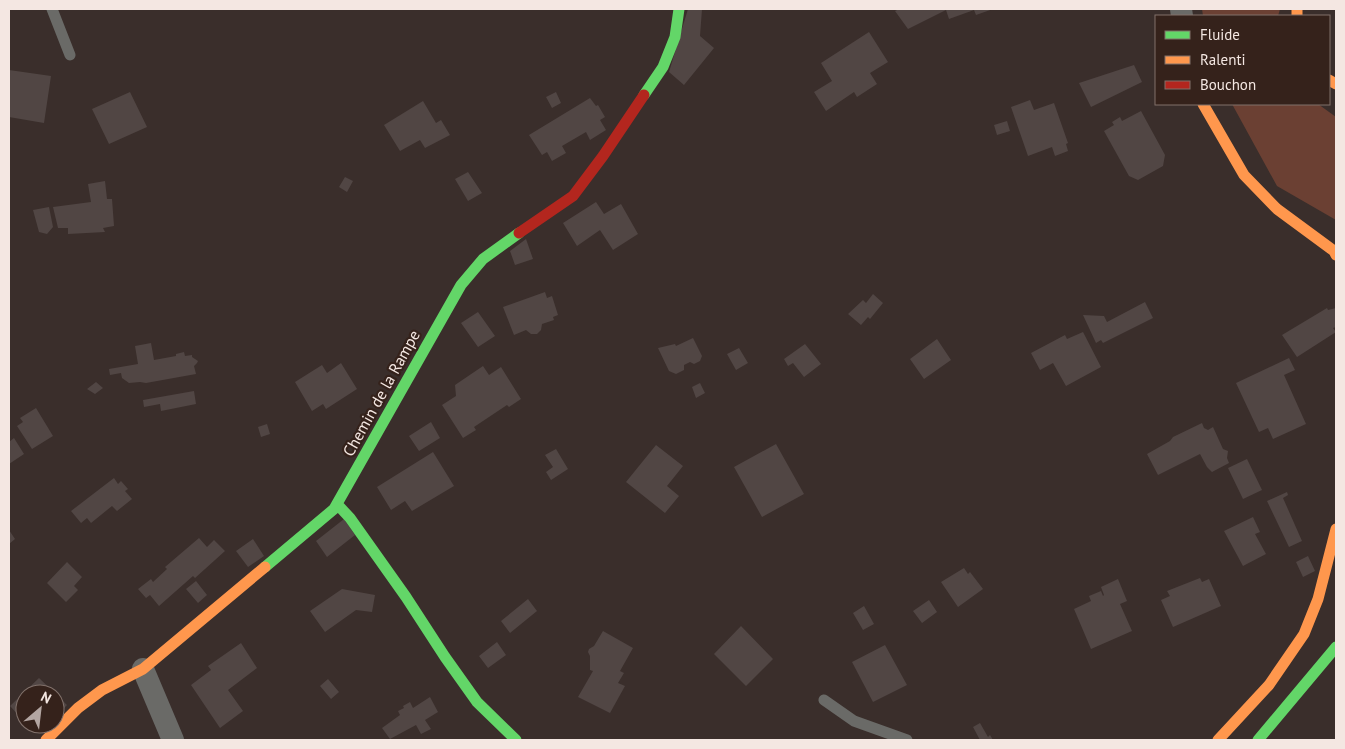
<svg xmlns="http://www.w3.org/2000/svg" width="1345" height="749" viewBox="0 0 1345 749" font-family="'PT Sans',sans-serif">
<rect width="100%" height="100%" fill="#3a2e2b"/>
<path fill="#6b4033" d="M1202,9H1280L1278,16H1203Z
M1232,104H1318L1336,117V220L1277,186Z"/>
<path fill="#514644" d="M688,9H702L700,36L714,48L684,85L669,72Z
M899,9H993L976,15L974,10L949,19L946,10L908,29L895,11Z
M869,32L888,62L870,73L877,84L857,97L854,92L826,111L814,92L832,81L821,63Z
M1134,65L1142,82L1091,107L1079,83Z
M9,70L51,76L44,123L9,117Z
M130,92L147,127L109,144L92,109Z
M556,92L561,103L552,108L546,97Z
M590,98L596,106L598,105L605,117L600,120L606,130L590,140L586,132L562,146L566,153L552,161L547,152L542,155L529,135Z
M1030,100L1034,110L1054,103L1068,143L1066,144L1068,151L1055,156L1052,147L1028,156L1011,107Z
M423,101L436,123L441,120L450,135L425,148L420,140L400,151L384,125Z
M1141,111L1165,155L1163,166L1138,180L1129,176L1104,131L1114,125L1112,122L1120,117L1122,121Z
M1007,121L1010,131L997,135L994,125Z
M468,172L482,193L468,201L455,179Z
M345,177L353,181L347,192L339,187Z
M105,181L107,199H112L114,226L103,228L105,232L68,234V228H58L53,207L91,202L88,184Z
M596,202L604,214L621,204L638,234L613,250L600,230L577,246L563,223Z
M49,207L53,227L47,234L39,232L33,210Z
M526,239L533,259L515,265L510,251Z
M545,292L547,298L552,296L558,315L553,317L554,320L542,324L541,330L537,334H531L526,330L514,335L503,307Z
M873,294L883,303L870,319L868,317L861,325L848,314L863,300L866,303Z
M1145,302L1153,318L1103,343L1101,340L1096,343L1083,315L1104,316L1107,322Z
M1327,308L1328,310L1336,308V327L1333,328L1336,332L1297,357L1282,335Z
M478,312L495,336L478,347L461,323Z
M1083,332L1101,367L1066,386L1053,363L1040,370L1031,353L1065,335L1067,339Z
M693,338L702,356L700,361L694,364L690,362L684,365V370L676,374L669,371L658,348L675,344L676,346Z
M937,339L951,360L924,379L910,359Z
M151,343L154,360L176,356V354L184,352L185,356L192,355V357L198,361L197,363L194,366L196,374L146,383L140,382L129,383L122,378L121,373L110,375L109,369L138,364L135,346Z
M805,344L821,364L804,377L793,363L788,366L784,359Z
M739,348L748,363L736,370L727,354Z
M1289,358L1295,370L1284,375L1306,424L1273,439L1268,428L1259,432L1236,383Z
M341,363L357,389L326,409L323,404L312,411L295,382L322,365L327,373Z
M483,366L489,375L501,367L521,399L509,407L507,405L474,427L476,430L463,438L442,405L456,396L455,385Z
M96,382L103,388L95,394L87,389Z
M700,383L705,393L696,398L692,387Z
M194,391L196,404L161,411L160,404L144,407L143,400Z
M36,408L53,436L32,449L17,426L23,422L20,418Z
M431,422L440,438L419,451L409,436Z
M1202,423L1204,428L1208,430L1213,427L1223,449L1228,451L1227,458L1229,463L1212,472L1207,467L1200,454L1158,475L1147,454L1170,441L1173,437Z
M267,424L270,434L261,437L258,427Z
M14,438L24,454L9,464V442Z
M776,444L804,494L762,517L734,467Z
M656,445L683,466L667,486L679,496L665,513L626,482Z
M556,449L568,469L551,480L546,472L553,467L545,455Z
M433,452L454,486L412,511L405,501L391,510L377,487Z
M1247,459L1262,490L1243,499L1228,468Z
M114,478L118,484L121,481L128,489L125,491L132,499L117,511L112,506L91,523L87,518L81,523L71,511Z
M1287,492L1288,495L1283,498L1302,541L1289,547L1267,501Z
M1253,517L1260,532L1255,534L1266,554L1243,566L1224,531Z
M344,519L355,535L327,557L316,541Z
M9,530L15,539L9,544Z
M199,538L207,547L214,540L225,551L195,578L193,576L159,606L150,595L146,598L138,589L151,579L153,582L167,569L165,567Z
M253,539L264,556L248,567L236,551Z
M1308,556L1315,571L1303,577L1296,562Z
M67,562L82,577L74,586L78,590L66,602L47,583Z
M964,568L968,574L970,572L983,589L958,607L941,582Z
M1200,578L1202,582L1209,579L1221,606L1173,627L1161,600L1170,596L1167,591Z
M1118,579L1127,601L1120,604L1132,631L1091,649L1074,609L1091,601L1089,596L1101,591L1103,596L1104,595L1101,587Z
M196,581L207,595L198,603L186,589Z
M342,589L375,595L372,612L356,610L325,632L310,611Z
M528,599L537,611L510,633L501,621Z
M929,600L937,612L922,623L913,611Z
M864,606L874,624L863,630L853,613Z
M741,626L773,659L746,686L714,654Z
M603,631L633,648L620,671L624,673L618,683L625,686L610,713L578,697L593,671L590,670V656L588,652L589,649L594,646Z
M497,642L506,655L488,668L479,656Z
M241,643L257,668L228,690L243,711L220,728L191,685L211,670L208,666Z
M885,645L907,685L873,702L852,662Z
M39,678L67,705L55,717V694H25V716L22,719L10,706Z
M328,679L339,692L331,699L320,686Z
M430,697L438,712L425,720L431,729L421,734L416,725L390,739L382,728L400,715L398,711L404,708L403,706L410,702L413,708Z
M980,723L988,737L990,735L993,740H980L973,727Z"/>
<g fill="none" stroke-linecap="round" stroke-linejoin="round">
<path stroke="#6a6a67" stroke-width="11" d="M52,9L70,55
M824,700L854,721L907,740"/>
<path stroke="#6a6a67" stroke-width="22" d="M1181,9L1182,16
M143,669L173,740"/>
<path stroke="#63d668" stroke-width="11" d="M644,95L663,67L675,37L679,9
M337,504L350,518L406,597L445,657L477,702L516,740
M265,567L334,509L461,285L483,259L519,233
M1258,740L1336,647"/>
<path stroke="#ff974d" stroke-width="11" d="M1297,9V16
M1329,80L1336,84
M1203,104L1244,175L1277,209L1334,251L1336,255
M46,740L78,708L102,690L143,669L265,567
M1218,740L1269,685L1304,634L1318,599L1336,529"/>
<path stroke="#b3261e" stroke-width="11" d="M519,233L573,196L603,156L644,95"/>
</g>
<g text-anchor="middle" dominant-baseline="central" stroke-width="4.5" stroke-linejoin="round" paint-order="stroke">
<g font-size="16" fill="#f4e7e2" stroke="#35221b">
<text transform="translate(381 393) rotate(-61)">Chemin de la Rampe</text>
</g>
</g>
<rect width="1345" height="749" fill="none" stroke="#f4e7e2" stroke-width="20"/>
<rect x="1155" y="15" width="175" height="90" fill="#35221b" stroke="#81716b"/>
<rect x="1165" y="31" width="25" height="8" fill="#63d668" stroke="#81716b"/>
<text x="1200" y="40" font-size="15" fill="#f4e7e2">Fluide</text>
<rect x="1165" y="56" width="25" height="8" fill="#ff974d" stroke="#81716b"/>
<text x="1200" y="65" font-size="15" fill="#f4e7e2">Ralenti</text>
<rect x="1165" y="81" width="25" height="8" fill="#b3261e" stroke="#81716b"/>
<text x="1200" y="90" font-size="15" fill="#f4e7e2">Bouchon</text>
<g transform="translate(40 709) rotate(28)"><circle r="24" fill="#35221b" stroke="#81716b"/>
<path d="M0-4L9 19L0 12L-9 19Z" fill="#b3a6a2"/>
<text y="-8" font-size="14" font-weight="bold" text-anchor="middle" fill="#f4e7e2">N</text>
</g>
</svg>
